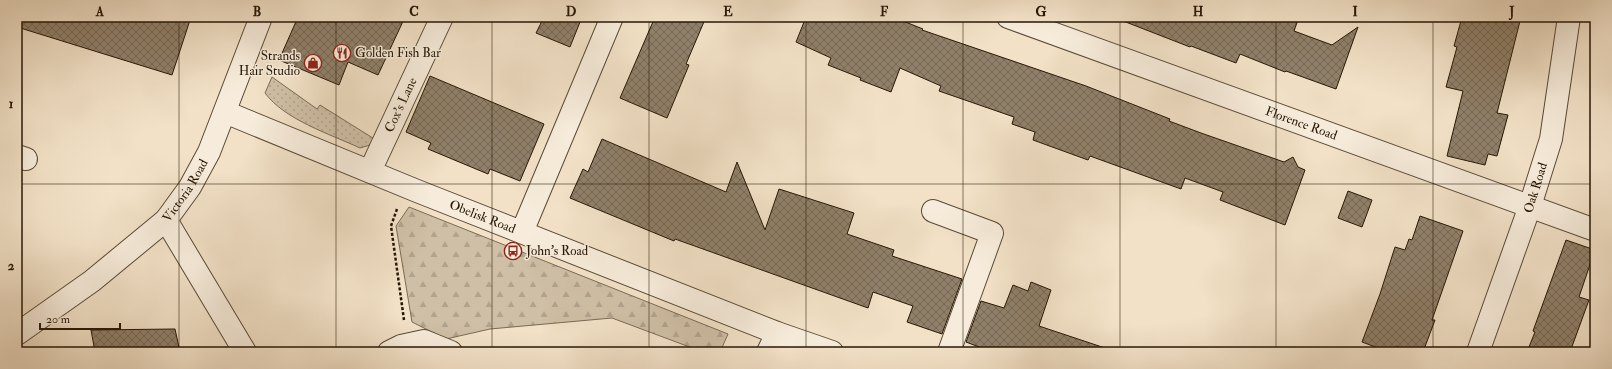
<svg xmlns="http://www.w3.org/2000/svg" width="1612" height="369" viewBox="0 0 1612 369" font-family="'IM FELL Double Pica',serif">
<defs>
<pattern id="grass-dots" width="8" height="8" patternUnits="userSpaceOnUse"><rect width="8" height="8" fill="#cfbfa6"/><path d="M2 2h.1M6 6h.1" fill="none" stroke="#b2a38d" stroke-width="1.8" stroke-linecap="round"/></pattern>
<pattern id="forest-firs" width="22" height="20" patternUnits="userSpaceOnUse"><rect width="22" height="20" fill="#cfbfa6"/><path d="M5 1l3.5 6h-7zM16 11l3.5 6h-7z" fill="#b2a38d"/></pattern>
<pattern id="building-cross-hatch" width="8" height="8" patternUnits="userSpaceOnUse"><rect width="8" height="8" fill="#90806a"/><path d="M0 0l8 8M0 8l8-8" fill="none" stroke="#756855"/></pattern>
</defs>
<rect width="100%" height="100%" fill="#f2e1c7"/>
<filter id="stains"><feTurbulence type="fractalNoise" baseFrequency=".005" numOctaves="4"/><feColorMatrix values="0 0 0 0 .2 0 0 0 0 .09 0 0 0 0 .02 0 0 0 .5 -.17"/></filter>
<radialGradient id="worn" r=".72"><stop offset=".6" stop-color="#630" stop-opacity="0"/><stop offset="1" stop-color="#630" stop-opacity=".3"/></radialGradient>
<path fill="url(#grass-dots)" stroke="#7a6b56" d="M272,77L317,109L320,105L376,140L370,145L360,148C330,134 285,120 265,93Z"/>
<path fill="url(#forest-firs)" stroke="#7a6b56" d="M409,207L728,334L720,352H703L612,318L490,329L446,339L412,322L396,226Z"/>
<path fill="url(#building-cross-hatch)" stroke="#261706" d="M17,17H191L172,75L17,27Z
M298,17H405L378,75L348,62L339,85L279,60Z
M544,17H582L570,47L536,33Z
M655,17H706L686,64L689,65L667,118L620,98Z
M806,17H893L923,29L922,30L1086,86L1170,119L1169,121L1201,133L1284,162L1293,157L1298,167L1305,170L1285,225L1220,200L1223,192L1185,178L1181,189L1090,156L1088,160L1033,140L1035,132L1012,124L1014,117L939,91L941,86L900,68L891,92L860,80L861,78L828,65L831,58L796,42Z
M1118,17H1299L1294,31L1332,45L1358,27L1336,89L1286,71L1285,72L1240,54L1236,63L1191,46L1190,47L1118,19Z
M1462,17H1521L1497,113L1508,115L1497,156L1488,154L1485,165L1447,156L1463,91L1446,87L1457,47L1454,46Z
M430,76L544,124L520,181L490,169L488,174L428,149L431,143L406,132Z
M602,139L726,192L737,162L765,230L779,189L854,213L847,234L894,250L892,256L962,279L942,334L907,322L913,306L873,292L868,308L675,239L674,241L570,198L583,169L588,172Z
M1348,191L1372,200L1362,227L1338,218Z
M1420,216L1463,231L1432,320H1435L1423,352H1414L1396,346L1394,352H1389L1362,342L1380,294L1395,247L1405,250L1409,239L1412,240Z
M1566,240L1595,250L1579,297L1589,300L1570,352H1527L1535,332L1533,331Z
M1031,282L1051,290L1039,326L1105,348L1104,352H992L966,342L981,301L1004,308L1013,285L1028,291Z
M175,329L180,352H95L91,330Z"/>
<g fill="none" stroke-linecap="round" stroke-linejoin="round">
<defs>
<g id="minor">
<path id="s1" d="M1008,17L1595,230"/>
<path id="s2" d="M225,112L417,191L777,333L832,352"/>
<path d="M17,156L26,159"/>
<path id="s3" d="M370,171L442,17"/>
<path d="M933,211L992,233L949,352"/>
<path d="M166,220L245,352"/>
<path d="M522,232L612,17"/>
<path id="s4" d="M17,334L92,281L166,220L190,187L209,152L261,17"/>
<path d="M389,352L401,346L424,341L451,352"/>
<path d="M768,352L777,333"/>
<path id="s5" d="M1478,352L1530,206L1551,139L1569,17"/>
</g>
</defs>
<use href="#minor" stroke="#594a36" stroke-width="24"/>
<path stroke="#261706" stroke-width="2.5" stroke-dasharray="3 2" stroke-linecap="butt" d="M397,209L391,226L404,320"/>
<use href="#minor" stroke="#f7ecdb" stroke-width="22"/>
</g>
<path fill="none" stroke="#261706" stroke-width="1" stroke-opacity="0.55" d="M179,17V352M336,17V352M492,17V352M649,17V352M806,17V352M963,17V352M1120,17V352M1276,17V352M1433,17V352M17,184H1595"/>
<defs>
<symbol id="restaurant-ring" viewBox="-11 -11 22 22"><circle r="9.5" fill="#f7ecdb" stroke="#8f2418" stroke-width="1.5"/><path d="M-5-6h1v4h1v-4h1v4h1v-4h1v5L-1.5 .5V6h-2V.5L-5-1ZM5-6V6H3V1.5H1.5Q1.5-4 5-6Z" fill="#8f2418"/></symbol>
<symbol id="shop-ring" viewBox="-11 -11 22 22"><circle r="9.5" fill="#f7ecdb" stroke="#8f2418" stroke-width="1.5"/><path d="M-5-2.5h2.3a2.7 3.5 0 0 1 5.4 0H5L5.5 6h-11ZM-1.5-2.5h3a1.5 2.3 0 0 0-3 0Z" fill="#8f2418"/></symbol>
<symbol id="bus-ring" viewBox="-11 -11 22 22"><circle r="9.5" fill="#f7ecdb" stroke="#8f2418" stroke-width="1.5"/><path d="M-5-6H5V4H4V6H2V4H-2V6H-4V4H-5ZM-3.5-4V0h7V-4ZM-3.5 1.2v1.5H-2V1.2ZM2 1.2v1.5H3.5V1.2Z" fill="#8f2418"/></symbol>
</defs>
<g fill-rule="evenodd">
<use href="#restaurant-ring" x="332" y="43" width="20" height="20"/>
<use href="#shop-ring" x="303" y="53" width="20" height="20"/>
<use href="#bus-ring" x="503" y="241" width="20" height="20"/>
</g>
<g text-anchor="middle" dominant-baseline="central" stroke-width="3" stroke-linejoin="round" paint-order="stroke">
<g font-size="13" fill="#261706" stroke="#f7ecdb" text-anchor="start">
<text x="355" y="53">Golden Fish Bar</text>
<text x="300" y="56" text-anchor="end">Strands<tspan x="300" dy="15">Hair Studio</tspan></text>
<text x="526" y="251">John's Road</text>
</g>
<g font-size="13" fill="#261706" stroke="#f7ecdb">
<text stroke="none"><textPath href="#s3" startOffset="73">Cox's Lane</textPath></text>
<text stroke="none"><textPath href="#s1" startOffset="312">Florence Road</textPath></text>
<text stroke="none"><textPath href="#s5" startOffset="174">Oak Road</textPath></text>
<text stroke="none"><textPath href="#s4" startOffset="223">Victoria Road</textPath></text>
<text stroke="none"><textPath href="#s2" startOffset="278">Obelisk Road</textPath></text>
</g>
</g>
<rect width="1612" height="369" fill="none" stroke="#f2e1c7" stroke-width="44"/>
<path d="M40 323v6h80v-6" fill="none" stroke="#261706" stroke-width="2"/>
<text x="46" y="323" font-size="12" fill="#261706" stroke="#f7ecdb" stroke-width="3" paint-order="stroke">20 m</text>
<rect x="22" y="22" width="1568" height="325" fill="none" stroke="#261706" stroke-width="1.5"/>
<g font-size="13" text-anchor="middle" font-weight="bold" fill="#261706">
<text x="100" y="16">A</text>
<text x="257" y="16">B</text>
<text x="414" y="16">C</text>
<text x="571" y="16">D</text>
<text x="728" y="16">E</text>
<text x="884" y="16">F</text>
<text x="1041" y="16">G</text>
<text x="1198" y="16">H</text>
<text x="1355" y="16">I</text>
<text x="1512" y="16">J</text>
<text x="11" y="108">1</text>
<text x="11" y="270">2</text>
</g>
<rect width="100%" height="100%" filter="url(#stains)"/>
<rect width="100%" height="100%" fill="url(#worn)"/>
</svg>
